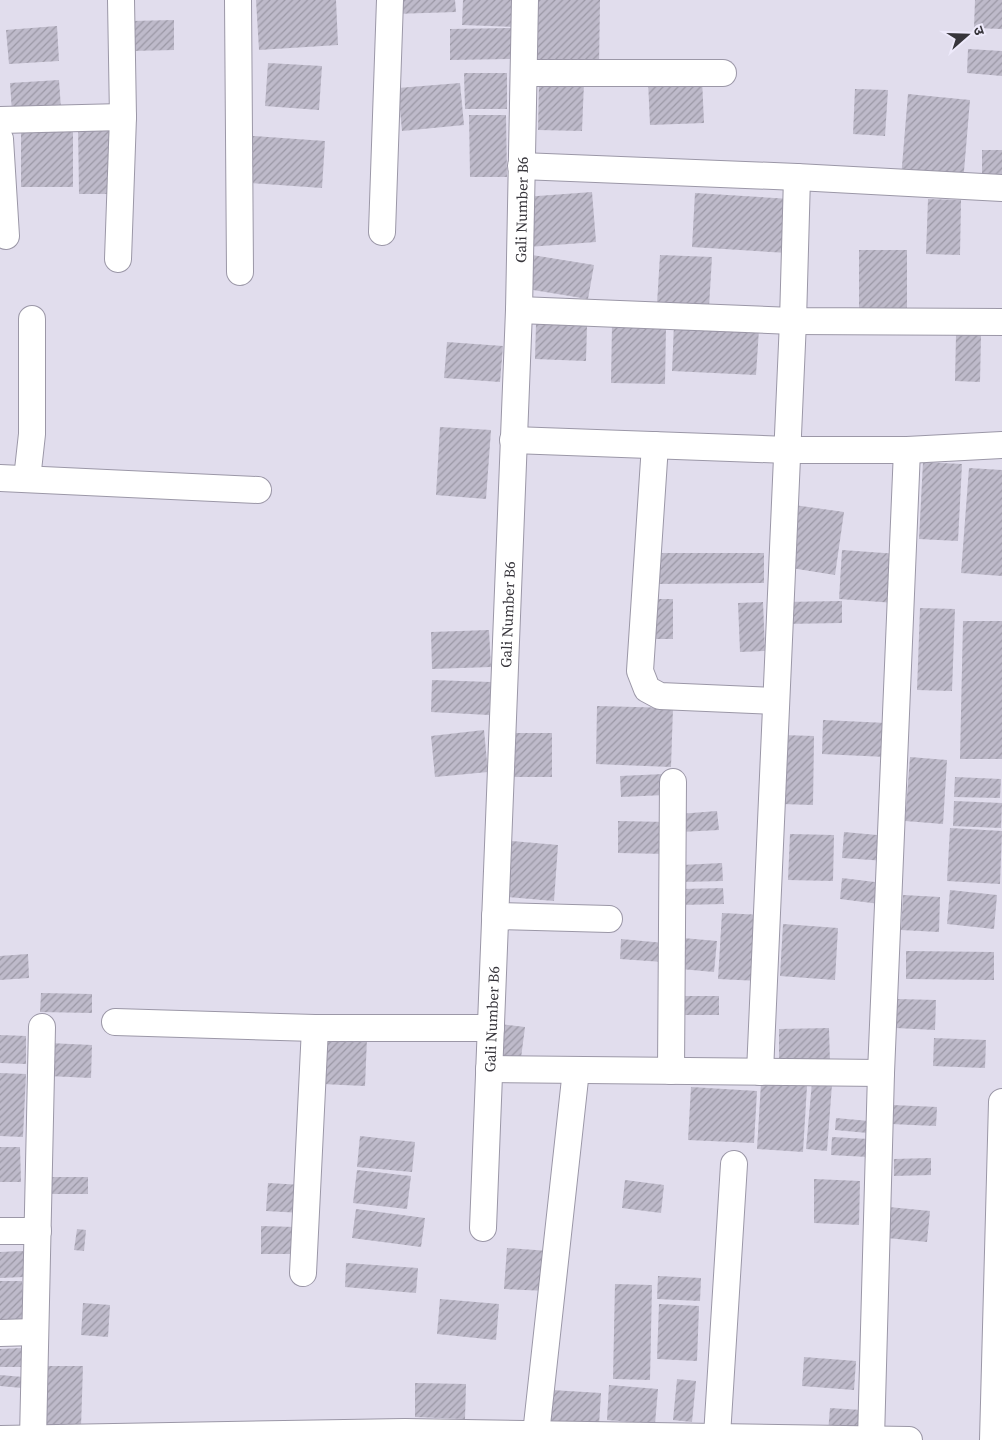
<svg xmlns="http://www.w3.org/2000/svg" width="1002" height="1440" viewBox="0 0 1002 1440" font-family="'Source Serif 4','Noto Sans Devanagari',serif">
<defs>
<pattern id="building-hatch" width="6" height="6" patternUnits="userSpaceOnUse" patternTransform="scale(1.25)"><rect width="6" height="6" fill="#bebaca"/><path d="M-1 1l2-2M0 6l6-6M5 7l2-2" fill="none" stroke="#9b98a5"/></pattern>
</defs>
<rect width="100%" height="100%" fill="#e1dded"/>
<path fill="url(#building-hatch)" d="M256,0H336L338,45L259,50Z
M394,0H455L456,12L394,14Z
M463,0H519L518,27L462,25Z
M532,0H600L599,67L531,66Z
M975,0H1002V29L974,28Z
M174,20V50L131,51L130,21Z
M57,26L59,61L9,64L6,30Z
M514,28V59L450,60V29Z
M968,49L1002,51V76L967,73Z
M268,63L322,66L319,110L265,106Z
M464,73H507V109H465Z
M702,79L704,123L650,125L648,81Z
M59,80L61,109L12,112L10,83Z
M539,81L584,82L582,131L538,130Z
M460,83L464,125L402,131L398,88Z
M855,89L888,90L885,136L853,134Z
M908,94L970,100L963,183L901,178Z
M469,115H506L507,177H470Z
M115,124V194H79L78,125Z
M21,127H73V187H21Z
M253,136L325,141L322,188L250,183Z
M982,150H1002V180L982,179Z
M592,192L596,242L528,247L524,197Z
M695,193L791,199L788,253L692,247Z
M928,199L961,200L960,255L926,254Z
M859,250H907V309L859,310Z
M532,255L594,265L588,299L527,289Z
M660,255L712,257L709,307L657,304Z
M536,324L587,326L586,361L535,359Z
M674,324L759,329L756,375L672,371Z
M612,325L666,326L665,384L611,383Z
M956,335H981L980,382L955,381Z
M447,342L503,346L500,382L444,378Z
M440,427L491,430L486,499L436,495Z
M923,462L962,464L958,541L919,539Z
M969,468L1002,470V576L961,573Z
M794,505L844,512L835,575L785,567Z
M842,550L898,554L895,603L839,599Z
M653,553H764V583L653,584Z
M647,599H673V639H648Z
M842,601V623L784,624V602Z
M763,602L765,651L740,652L738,603Z
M920,608L955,609L952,691L917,690Z
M963,621H1002V759H960Z
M489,630L491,667L432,669L431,632Z
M432,680L491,682L489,715L431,712Z
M597,706L673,708L671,767L596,764Z
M823,720L887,723L886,757L822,754Z
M484,730L488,772L435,777L431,736Z
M510,733H552V777H510Z
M782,735L814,736L813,805L781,804Z
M910,757L947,760L943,824L905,821Z
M664,774L665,795L621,797L620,776Z
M955,777L1001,779L1000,798L954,797Z
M954,801L1002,803L1001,828L953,826Z
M717,811L719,830L680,832L679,814Z
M618,821L667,822V854L618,853Z
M950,828L1002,831L1000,884L947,881Z
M844,832L888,836L886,861L842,858Z
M790,834L834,835L833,881L788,880Z
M512,841L558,845L554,901L507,897Z
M722,863L723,881L682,882V865Z
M842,878L883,883L880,904L840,899Z
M723,888L724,904L681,905V889Z
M950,890L997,895L994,929L947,924Z
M903,895L940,897L939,932L901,930Z
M722,913L763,915L759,981L718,979Z
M783,924L838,928L835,980L780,976Z
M683,938L717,941L714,972L681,969Z
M621,939L664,943L663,962L620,959Z
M906,951L994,952V980L906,979Z
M28,954L29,978L0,980V956Z
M41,993L92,994V1013L40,1012Z
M682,996H719V1015H682Z
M897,999L936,1000L935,1030L896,1028Z
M500,1024L525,1027L521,1058L496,1055Z
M829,1028L830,1064H779V1029Z
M0,1035L26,1036V1064L0,1063Z
M323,1036L367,1038L365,1086L322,1084Z
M934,1038L986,1040L985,1068L933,1066Z
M49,1043L92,1045L91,1078L48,1076Z
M0,1073L26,1074L23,1137L0,1136Z
M812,1082L832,1084L827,1151L806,1149Z
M761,1083L807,1086L803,1152L757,1149Z
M691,1087L757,1091L754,1143L688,1140Z
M892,1105L937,1107L936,1126L891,1124Z
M836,1118L869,1121L868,1133L835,1130Z
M360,1136L415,1142L412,1172L357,1167Z
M832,1137L869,1139L868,1157L831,1155Z
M0,1147H20L21,1182H0Z
M931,1158V1175L894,1176V1159Z
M357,1170L411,1176L407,1209L353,1203Z
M45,1177H88V1194H45Z
M814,1179L860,1181L859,1225L814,1223Z
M625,1180L664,1185L661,1213L622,1208Z
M268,1183L303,1185L302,1213L266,1211Z
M889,1207L930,1211L927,1242L887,1238Z
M356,1209L425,1218L421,1247L352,1238Z
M261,1226L295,1227V1254H261Z
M77,1229L86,1230L84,1251L74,1250Z
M507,1248L549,1251L547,1291L504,1289Z
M23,1251L24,1277L0,1278V1252Z
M346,1263L418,1268L416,1293L345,1287Z
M658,1276L701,1278L700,1301L657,1299Z
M0,1281H22L24,1324L0,1325Z
M615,1284L652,1285L650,1380L613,1379Z
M440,1299L499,1304L496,1340L437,1334Z
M83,1303L110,1305L108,1337L81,1335Z
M659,1304L699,1306L697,1361L657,1359Z
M22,1348V1367H0V1349Z
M804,1357L856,1361L854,1390L802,1386Z
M40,1366H83L81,1427H39Z
M0,1375L23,1377L22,1388L0,1386Z
M677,1379L696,1381L692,1422L673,1420Z
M415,1383L466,1384L465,1419L415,1417Z
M609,1385L658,1389L655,1424L607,1420Z
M552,1390L601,1393L599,1425L550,1423Z
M830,1408L861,1410L859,1435L828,1433Z"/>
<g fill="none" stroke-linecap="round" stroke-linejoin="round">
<defs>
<g id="minor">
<path d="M238,0L240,272"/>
<path d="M525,73H723"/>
<path d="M0,120L123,117"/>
<path d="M0,139L6,236"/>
<path d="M521,166L797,177L1002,188"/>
<path d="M382,232L390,0"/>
<path d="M118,259L123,117L121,0"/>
<path d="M519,310L793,321L1002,322"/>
<path d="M513,440L788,450H907L1002,445"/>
<path d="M655,445L640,671L647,689L660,696L776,701"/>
<path d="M0,478L258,490"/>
<path d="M27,479L32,434V319"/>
<path d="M495,916L609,919"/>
<path d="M115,1022L315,1028H491"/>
<path d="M489,1069L881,1073"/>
<path d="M671,1071L673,782"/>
<path d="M760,1072L793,321L797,177"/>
<path id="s1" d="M483,1228L519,310L525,0"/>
<path d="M0,1231H38"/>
<path d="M303,1273L315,1028"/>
<path d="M0,1333L35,1332"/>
<path d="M536,1434L576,1070"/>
<path d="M717,1436L734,1164"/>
<path d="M0,1439L405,1432L909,1440"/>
<path d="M33,1439L42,1027"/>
<path d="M871,1439L881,1073L907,450"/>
<path d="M993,1440L1002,1102"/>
</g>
</defs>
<use href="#minor" stroke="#9b97a7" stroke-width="28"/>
<use href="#minor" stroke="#fff" stroke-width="26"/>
</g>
<g text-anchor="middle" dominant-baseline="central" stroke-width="4.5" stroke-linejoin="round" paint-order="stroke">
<g font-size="15" fill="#37353b" stroke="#eeeafb">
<text stroke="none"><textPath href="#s1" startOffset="1019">Gali Number B6</textPath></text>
<text stroke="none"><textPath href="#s1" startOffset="614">Gali Number B6</textPath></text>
<text stroke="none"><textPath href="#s1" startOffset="209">Gali Number B6</textPath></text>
</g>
</g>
<g transform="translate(967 35) rotate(70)" stroke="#eeeafb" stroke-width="4" paint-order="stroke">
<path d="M0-4L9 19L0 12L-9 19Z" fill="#37353b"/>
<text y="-8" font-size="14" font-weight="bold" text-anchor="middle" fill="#37353b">उ</text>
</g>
</svg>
